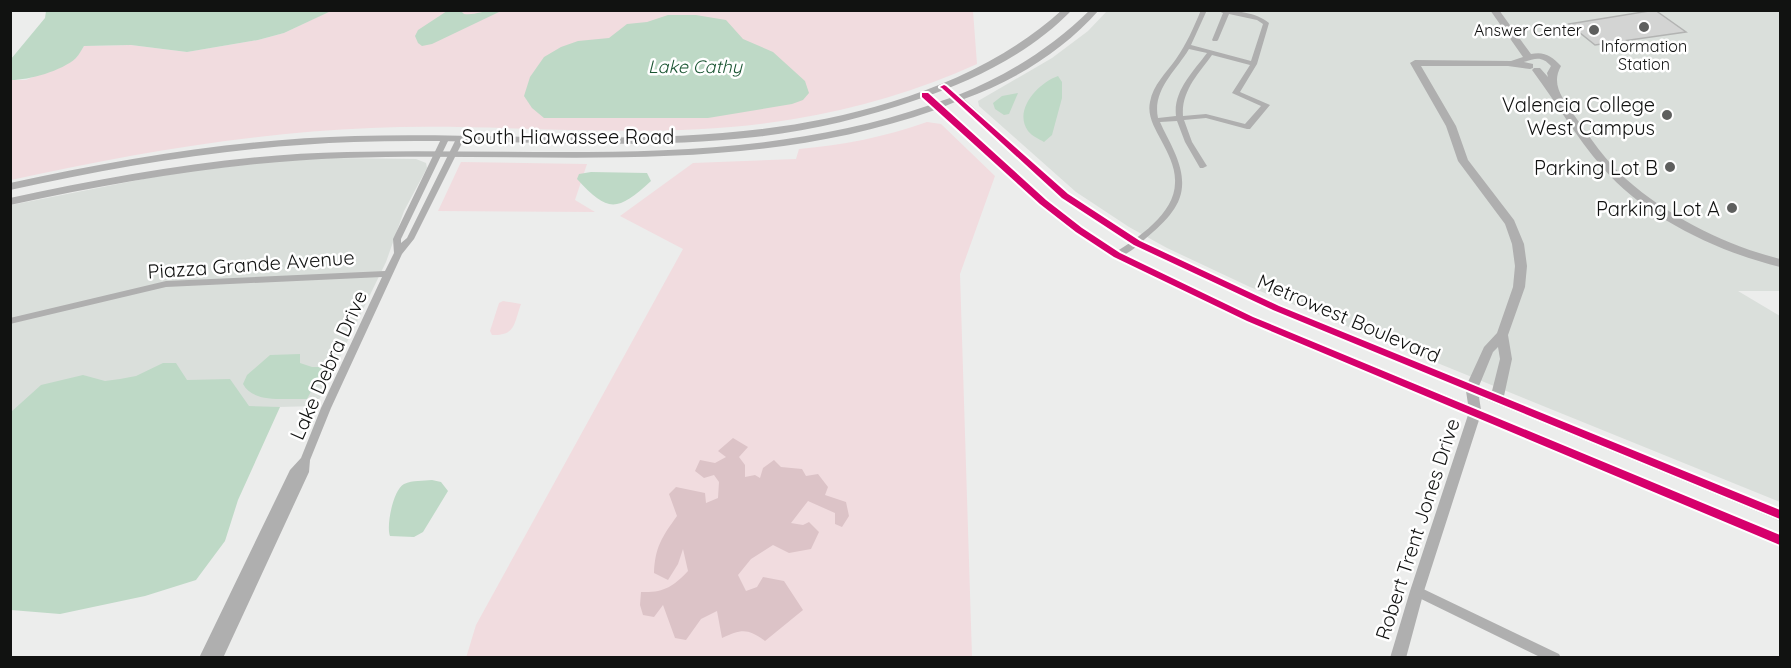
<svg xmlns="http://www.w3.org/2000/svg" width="1791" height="668" viewBox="0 0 1791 668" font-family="Quicksand,sans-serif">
<rect width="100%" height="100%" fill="#ecedec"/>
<path fill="#dadfdb" d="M1107,11H1780V291H1738L1780,316V502L1250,287L1167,248L1129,227L1076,192L979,106L978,101L1052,58L1088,31Z
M332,158L416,159L426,163L427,168L404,211L386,262L316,406L279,407L11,453V205L174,173L278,161Z"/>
<path fill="#f1dcdf" d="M332,10L973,11L977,64C919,90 857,109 794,119C654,143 511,122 371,128C249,133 129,154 11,180L10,80H26L76,58L84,46L131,45L187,52L258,40L284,33Z
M927,122L941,124L995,176L960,274L972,657L466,658L476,625L683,249L620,216L693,163L796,159L799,149C843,145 885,137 927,122Z
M461,162L587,164L575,200L595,212L438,211Z
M503,301L521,304C514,323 516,336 492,335L490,331L499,303Z"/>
<path fill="#dcc3c7" d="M733,438L748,447L739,457L745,465V477L755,475L760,478L763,468L774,460L781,467L802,469L806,476L818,474L828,487L825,495L846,502L849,516L842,527L835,524V513L808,501L791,523L803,525L809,522L819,532L811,549L789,553L773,545L751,559L738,575L746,591L757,587L763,577L784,581L803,610L765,641C748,628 741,629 722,638L717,611L701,619L686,640L675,638L663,605L654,617L643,615L640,605L641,592C663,593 673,587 688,571L683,549L678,564L668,580L654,573C655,547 662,537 677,516L669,494L676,487L705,493L706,503L718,498L719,482L714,475L704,478L695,471L700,460L715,463L726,457L718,451Z"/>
<path fill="#bed9c6" d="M46,11V10L331,11L284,33L258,40L187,52L131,45L84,46C82,49 79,55 76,58C62,71 29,80 11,80V59L45,18Z
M447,11H461L464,14C476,16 488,8 499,12L432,44L422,46L418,43L415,36L418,30Z
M668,15H696L726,20L743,39L773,52L805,81L809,93L803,100L792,104L708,118H544L532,108L524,96L530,77L544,57L561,47L578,41L609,38L627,24L647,22Z
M1058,76L1062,82V98L1052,135L1044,142C1039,139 1032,136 1028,131C1013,110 1038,83 1058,76Z
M1018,93L1009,114L1004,115L995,109L993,103L1002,96Z
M591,172L647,173L651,181C617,212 608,213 577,179L579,174Z
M300,354V363L312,367H324L307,399C288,398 253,404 243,384L247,375L270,355Z
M163,363H176L187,380L230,379L249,406L280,407L238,500L225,541L196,580L145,596L60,614L11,610V412L41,385L83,375L105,381L120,379L136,376Z
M432,480L441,482L448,491L423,532L414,537L390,536C386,526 393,490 404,484C413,480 423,481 432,480Z"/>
<path fill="#d3d4d3" stroke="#b2b3b2" stroke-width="1.5" d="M1655,10L1686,32L1595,45L1569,24Z"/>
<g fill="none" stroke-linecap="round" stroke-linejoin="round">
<path fill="#afafaf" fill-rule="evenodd" d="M1201,10H1207L1191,45L1251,61L1263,24L1257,20L1229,14L1218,40L1217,41H1213L1212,40L1223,13L1216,10C1233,10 1256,12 1269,23L1257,64L1240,92L1270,105L1250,129H1247L1206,118L1184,120L1192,142L1207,166L1203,168H1200L1185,142L1177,121L1160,122C1164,132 1170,141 1174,151C1193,193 1177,212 1145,239C1137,246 1125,258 1114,257L1113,255L1114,253C1137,239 1175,213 1175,183C1176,168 1168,153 1161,140C1155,128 1147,116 1150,102C1153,85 1166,73 1176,59C1186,45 1194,27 1201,10ZM1189,49L1207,53C1193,72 1173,91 1176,116L1158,118C1152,90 1176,71 1189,49ZM1212,55L1250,65L1232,93L1261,106L1245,124L1206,114L1183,116C1181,91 1199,73 1212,55Z
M442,137H445L449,139L401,239V243L407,238L456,139L460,137L464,139L414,239L402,254L331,408L310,460L309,472L223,658H211L225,629L211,658H199L290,470L301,458L321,408L382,277L166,287L10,324V318L166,281L385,271L394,253L393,239Z
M1417,586L1559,654L1561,658H1542L1413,595L1411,591L1413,587Z"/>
<path fill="#afafaf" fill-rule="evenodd" d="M1062,10H1072C1029,54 973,81 916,100C864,118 810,131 755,137C622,152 487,137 354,142C238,146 123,165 10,190V183C124,158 239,139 355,136C534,131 717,156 891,102C955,82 1012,55 1062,10Z
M1090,10H1099C1063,51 1014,81 964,99L1069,194L1141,240L1280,305L1468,382L1484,347L1497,333L1513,287L1515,266L1512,244L1505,224L1458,161L1446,126L1410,63L1415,60L1511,61L1523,57L1490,10H1499L1531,54C1544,51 1552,56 1561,66C1550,85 1564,100 1574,115C1590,138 1606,161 1626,179C1669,217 1725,245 1780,259V267C1716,251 1646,218 1602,167C1576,137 1556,102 1532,70L1534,68H1540L1548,77L1547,73L1551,66C1542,56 1536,58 1524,62L1533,64V68L1530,69L1508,66H1421L1456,126L1468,160L1514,220L1524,244L1527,266L1525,287L1508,335L1512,359L1504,396L1780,509V521L1479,397L1481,410L1780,534V546L1479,420L1424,591L1406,658H1390L1410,591L1468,415L1246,322L1113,258L1075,233L1039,205L935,110C742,178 544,151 344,158C232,162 120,181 10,205V198C121,174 234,154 347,152C542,147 742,170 930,105L931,102H938L950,98L947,94L949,92H955L958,95C1008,75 1051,48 1090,10ZM955,102L1061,198L1133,246L1272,311L1466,391L1468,404L1254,316L1121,252L1083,227L1047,199L943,107ZM1498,347L1500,359L1492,391L1479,386L1493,352Z"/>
<defs>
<path id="cycleway" d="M944,85L946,86L1068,194L1140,241L1279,306L1780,510V519L1273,310L1134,245L1062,198L942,88L940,87Z
M922,93H928L1046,200L1082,228L1120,253L1253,317L1780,535V545L1247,321L1114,257L1076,232L1040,204L922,97Z"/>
</defs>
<use href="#cycleway" stroke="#fff" stroke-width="4"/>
<use href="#cycleway" fill="#d6006c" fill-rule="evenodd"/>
</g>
<g fill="#5e5f5e" stroke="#fff" stroke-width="2">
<circle cx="1644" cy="27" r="6"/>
<circle cx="1594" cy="30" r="6"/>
<circle cx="1667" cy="115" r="6"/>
<circle cx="1670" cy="167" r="6"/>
<circle cx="1732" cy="208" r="6"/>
</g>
<g text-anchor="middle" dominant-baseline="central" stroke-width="5" stroke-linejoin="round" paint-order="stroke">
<g font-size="16" fill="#111211" stroke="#fff" text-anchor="end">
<text x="1582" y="30">Answer Center</text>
<text x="1644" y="46" text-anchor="middle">Information<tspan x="1644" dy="18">Station</tspan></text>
</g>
<g font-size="18" font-style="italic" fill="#1a5532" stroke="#fff">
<text x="695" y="66">Lake Cathy</text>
</g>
<g font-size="20" fill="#111211" stroke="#fff" text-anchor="end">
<text x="1655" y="104">Valencia College<tspan x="1655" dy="23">West Campus</tspan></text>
<text x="1658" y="167">Parking Lot B</text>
<text x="1720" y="208">Parking Lot A</text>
</g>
<g font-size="20" fill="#111211" stroke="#fff">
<text x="568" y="136">South Hiawassee Road</text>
<text transform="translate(251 264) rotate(-4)">Piazza Grande Avenue</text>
<text transform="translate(1349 318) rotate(23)">Metrowest Boulevard</text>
<text transform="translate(328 365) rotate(-66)">Lake Debra Drive</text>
<text transform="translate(1417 529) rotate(-72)">Robert Trent Jones Drive</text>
</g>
</g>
<rect width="1791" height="668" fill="none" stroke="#111211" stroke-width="24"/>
</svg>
